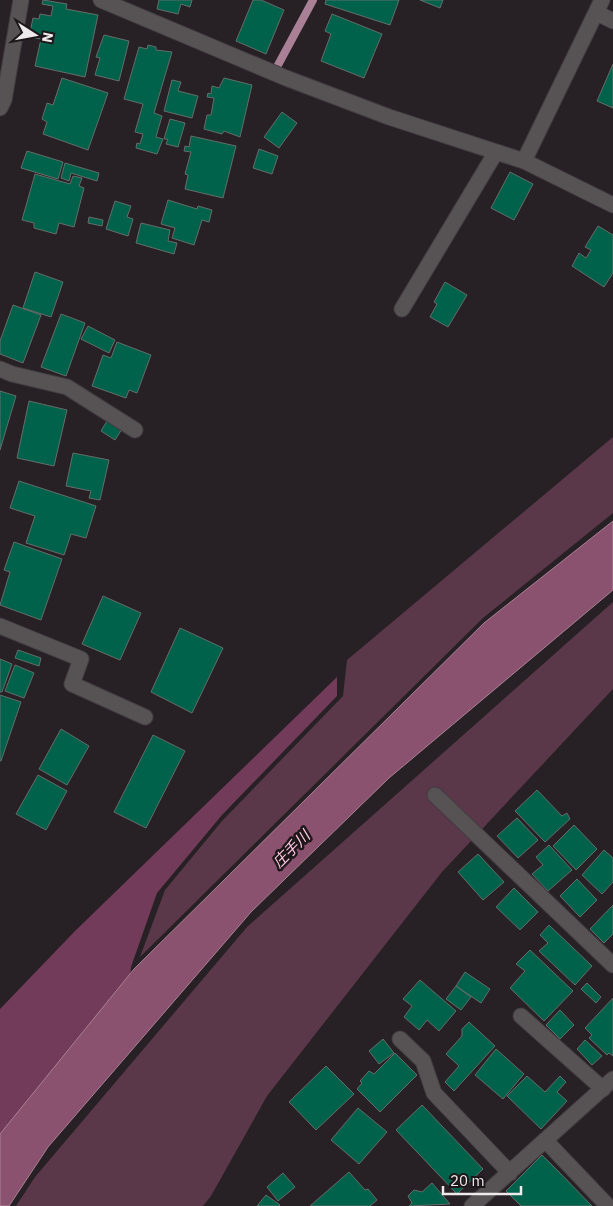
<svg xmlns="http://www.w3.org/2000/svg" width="613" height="1206" viewBox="0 0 613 1206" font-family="'IBM Plex Sans','Noto Sans JP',sans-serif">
<rect width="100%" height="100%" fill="#272024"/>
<path fill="#5a3749" d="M613,437V513L483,618L140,957L165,890L222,821L343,696L347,660Z
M613,602V689L442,872L267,1096L211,1196L203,1206H16L35,1177L247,927Z"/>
<path fill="#723b59" d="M337,677V696L222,815L157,893L131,967L128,999L0,1145V1009L75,931Z"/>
<path fill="#8b5270" stroke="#a98095" d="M613,521V590L389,778L251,912L48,1147L9,1206H0V1134L134,969L484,623Z"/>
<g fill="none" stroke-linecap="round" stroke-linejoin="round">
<path stroke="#a98095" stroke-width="8" d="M278,65L313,0"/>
</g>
<path fill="#01624c" stroke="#646e6a" d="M43,0L67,4L66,9L98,15L85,77L35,66L41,39L29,37L33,18L39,19L40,14L51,16L53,6L42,4Z
M159,0H192L190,7L181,4L178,14L157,9Z
M253,0H261L284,10L266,54L236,41Z
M326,0H399L390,25L325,4Z
M420,0H443L440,8Z
M332,14L382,34L364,78L321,61L331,34L325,31Z
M104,35L129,41L119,81L95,75L100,58L96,57Z
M148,45L156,47V50L172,52L154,113L162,116L156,137L163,139L157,154L136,148L137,143L140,144L143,134L135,132L143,104L124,99L139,47L147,49Z
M613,64V108L597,101Z
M62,78L108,93L88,150L43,134L47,122L42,119L47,103L53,105Z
M224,78L252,85L240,137L224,131L222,134L204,129L207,115H211L214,98L207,97L208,93L211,94L212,86L219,88Z
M172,80L181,82L178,91L198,96L192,118L164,111Z
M282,112L297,123L279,148L264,137Z
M170,119L185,123L178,147L166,144L168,139H164Z
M191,136L236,146L223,198L185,189L188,175L185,174L191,152L184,151L185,146L189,147Z
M259,149L278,156L272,174L253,168Z
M27,151L63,162L58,179L21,168Z
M65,163L99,173L97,181L71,173L69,181L61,178Z
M510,172L533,184L514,220L491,208Z
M35,174L70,184L73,176L82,178L79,186L84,188L74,227L59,223L56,234L34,228V223L22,220Z
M168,200L197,209L198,206L212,210L209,222L202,220L194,245L172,238L175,228L161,224Z
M115,201L131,206L127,217L133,219L128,236L106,229Z
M89,217L103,220L102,226L88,223Z
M141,223L170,230L168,241L177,243L174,254L136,243Z
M598,226L613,235V273L604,287L572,266L579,253L586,258L591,250L585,247Z
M35,272L63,282L51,317L23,308Z
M445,282L467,295L448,327L430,317L437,304L434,302Z
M13,305L41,315L23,363L0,354V341Z
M61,314L85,323L66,376L41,367Z
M88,326L115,340L109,353L81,339Z
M117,342L151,355L137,393L129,390L126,398L92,386L103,355L111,358Z
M0,391L16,396L0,450Z
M29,401L67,410L54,466L17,458Z
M107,421L122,429L115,440L101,431Z
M73,453L109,460L100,500L89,498L91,491L66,486Z
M19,481L96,506L86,538L71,534L64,555L26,543L35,516L10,508Z
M14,542L62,559L41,620L0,605L10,572L4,570Z
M103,596L141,613L120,660L82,644Z
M180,628L223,648L192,713L151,692Z
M18,650L41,658L39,666L15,658Z
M0,659L12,664L2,692H0Z
M15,665L34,673L24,698L5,691Z
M0,695L21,702L1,761H0Z
M61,729L89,746L67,785L39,769Z
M153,735L185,751L146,828L114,812Z
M38,775L67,791L46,830L16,814Z
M537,790L562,816L567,813L570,819L545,842L515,811Z
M517,818L538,840L518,858L497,836Z
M574,825L597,849L576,870L553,846Z
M549,845L572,870L548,891L532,874L543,865L536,857Z
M604,850L613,858V882L602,894L582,875Z
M478,854L504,882L483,900L458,872Z
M577,879L597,900L580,917L560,896Z
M514,888L538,912L520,930L496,907Z
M613,905V934L604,943L590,929Z
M549,925L592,966L575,985L539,951L548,943L540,935Z
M530,950L573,991L544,1021L510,988L525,971L516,964Z
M465,972L490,989L481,1003L456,986Z
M420,980L456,1011L439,1031L427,1020L419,1030L404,1017L412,1006L403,999Z
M587,983L601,997L596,1003L581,989Z
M456,986L471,997L461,1010L446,999Z
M613,998V1056L609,1053L607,1055L589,1038L592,1035L585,1028Z
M560,1010L574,1025L560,1039L546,1025Z
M469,1022L495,1046L454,1091L445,1082L459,1066L446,1054L462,1036V1029Z
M383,1039L394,1053L379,1064L369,1051Z
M585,1040L602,1056L592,1065L577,1049Z
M496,1049L524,1074L503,1099L475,1075Z
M395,1053L417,1075L380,1112L357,1089L362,1083L360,1081L369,1071L374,1074Z
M326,1066L354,1094L316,1130L289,1102Z
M527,1076L545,1092L560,1076L566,1082L557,1092L567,1101L541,1129L507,1096Z
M422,1105L483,1169L457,1194L396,1130Z
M358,1108L387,1132L359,1164L331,1140Z
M542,1155L559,1172L592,1206H521L506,1191Z
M349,1172L365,1190L368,1189L377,1200L370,1206H310Z
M283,1173L295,1187L278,1201L267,1187Z
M432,1183L450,1204L409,1206L412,1203L408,1196L414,1190L422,1192Z
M266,1195L280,1205L279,1206H257Z"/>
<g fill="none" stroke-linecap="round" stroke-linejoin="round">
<defs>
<path id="minor" d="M101,0L286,78L389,117L524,161L613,205
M597,13L613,21
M0,108L4,100L21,0
M524,161L602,0
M402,309L496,152
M0,369L12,374L67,387L135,430
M0,626L81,659L72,684L145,717
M435,795L613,965
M521,1016L603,1089
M400,1039L423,1061L434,1093L510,1173
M545,1140L608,1206
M472,1206L613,1079"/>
</defs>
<use href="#minor" stroke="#433c40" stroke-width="17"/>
<use href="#minor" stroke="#575355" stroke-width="15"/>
</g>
<g text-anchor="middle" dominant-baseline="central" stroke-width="5" stroke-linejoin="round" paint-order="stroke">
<g font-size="15" font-style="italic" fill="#ffc9e3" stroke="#1e171a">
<text transform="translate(291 849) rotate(-45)">庄手川</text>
</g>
</g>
<g transform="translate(35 35) rotate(101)" stroke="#1e171a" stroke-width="4" paint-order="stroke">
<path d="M0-4L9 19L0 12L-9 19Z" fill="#efeaec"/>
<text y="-8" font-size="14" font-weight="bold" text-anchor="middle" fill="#efeaec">N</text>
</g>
<path d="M443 1186v8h78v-8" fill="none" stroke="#efeaec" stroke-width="2.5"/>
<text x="450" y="1186" font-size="15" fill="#efeaec" stroke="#1e171a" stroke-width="4" paint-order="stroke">20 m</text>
</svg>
